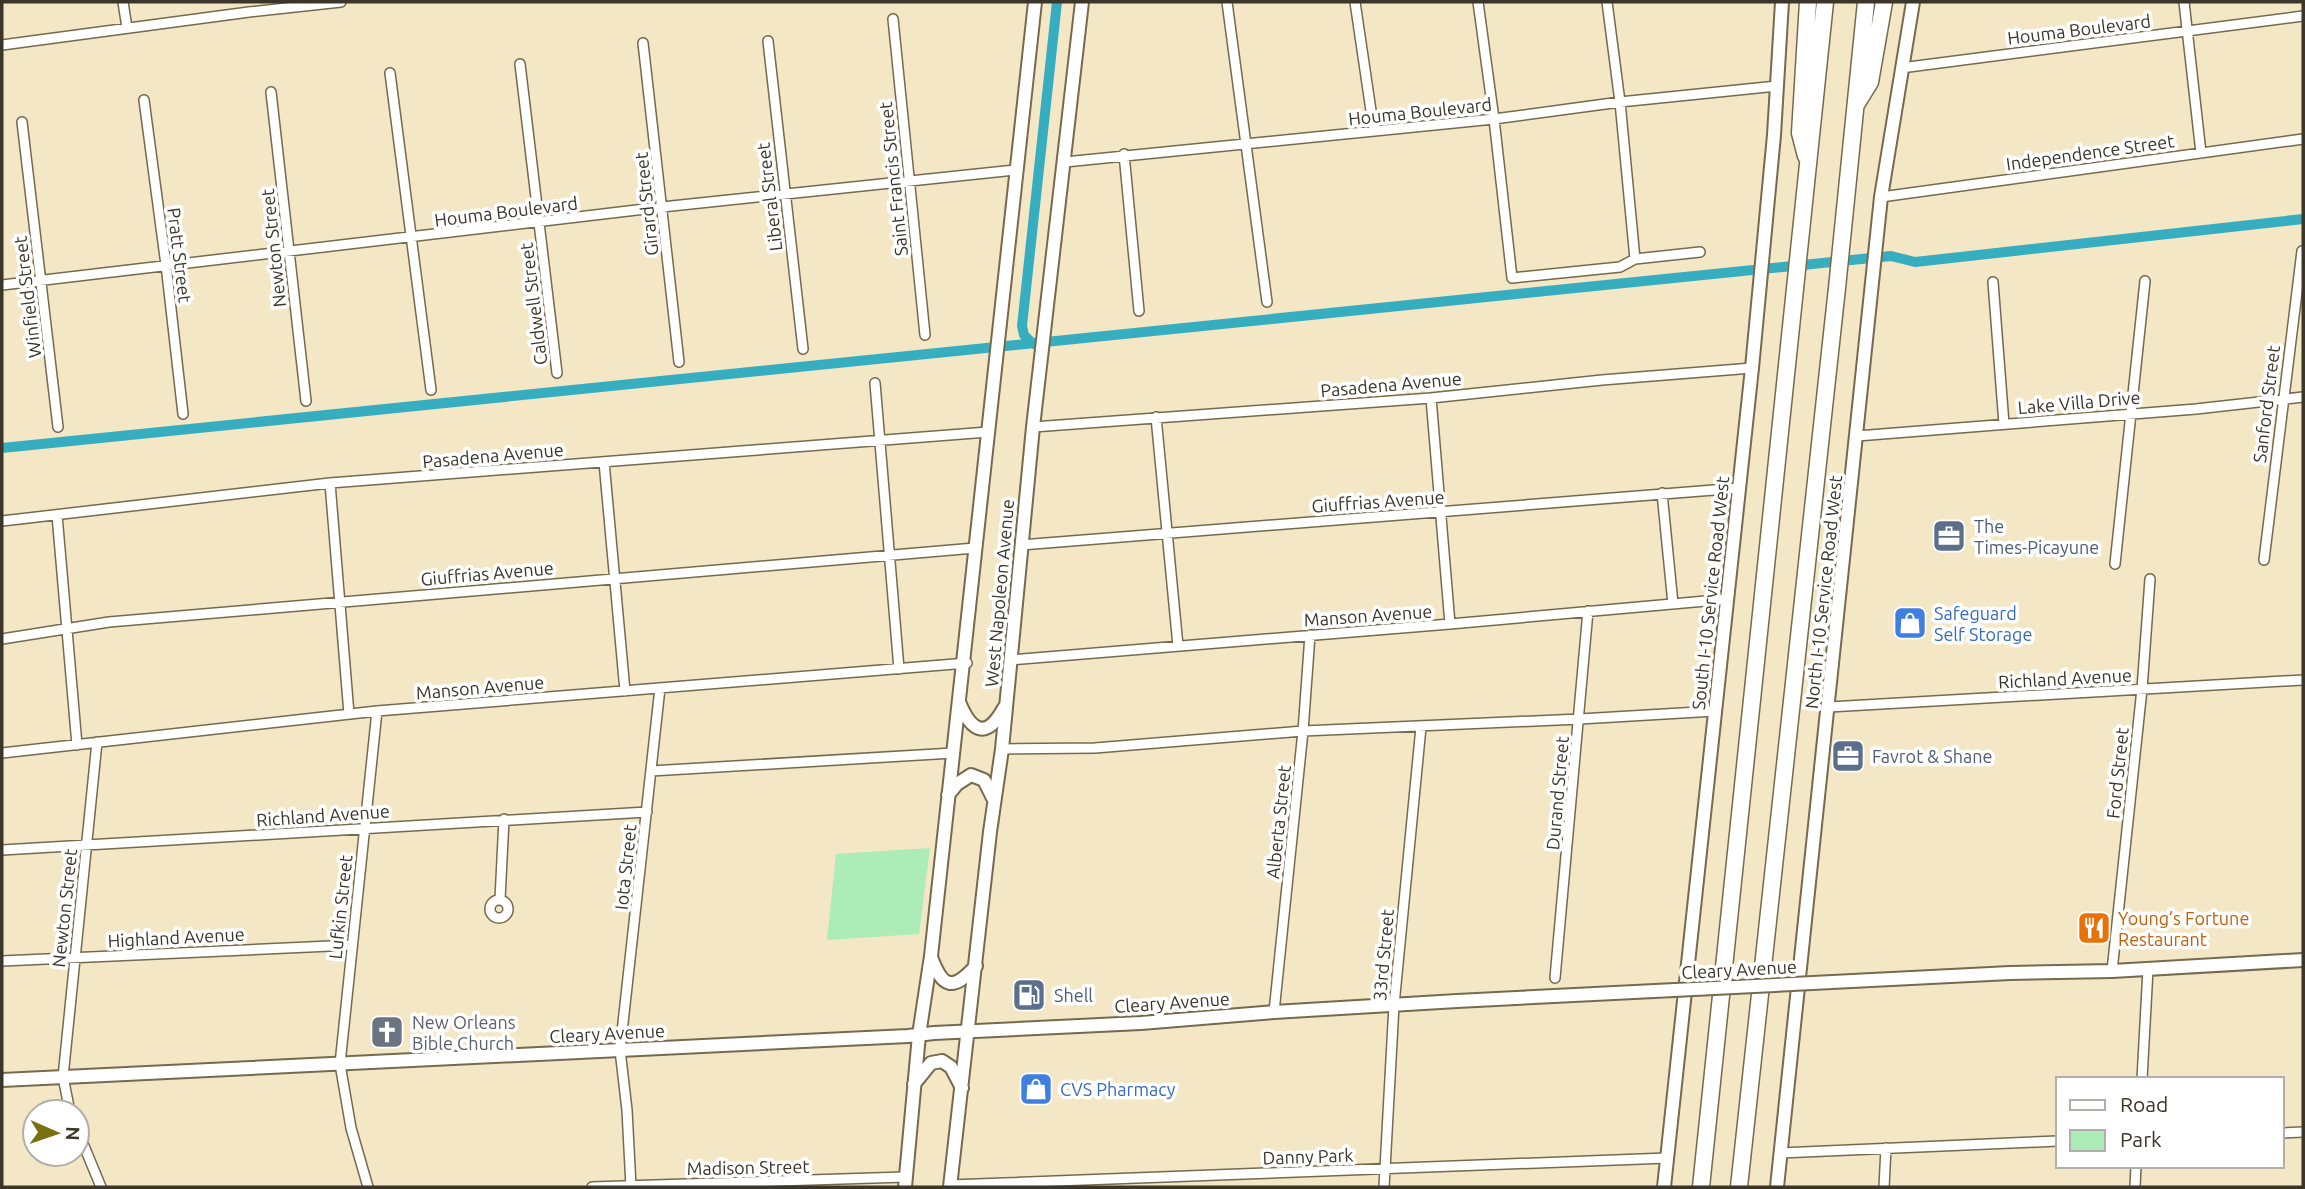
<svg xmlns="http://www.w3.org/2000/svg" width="2305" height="1189" viewBox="0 0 2305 1189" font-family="Ubuntu,sans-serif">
<rect width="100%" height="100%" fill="#f3e7c6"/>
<path fill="#acecb7" d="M930,848L919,934L827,940L836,854Z"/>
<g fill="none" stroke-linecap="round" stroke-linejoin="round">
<path stroke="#37adc0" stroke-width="10" d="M1033,344L1024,335L1022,326L1057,2
M2,448L1891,256L1915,262L2303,219"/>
<defs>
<path id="street" d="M123,2L127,28
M1227,2L1267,302
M1355,2L1374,131
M1478,2L1494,119L1512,278L1620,267L1635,259L1700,252
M1607,2L1620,102L1635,259
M2184,2L2201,153
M893,19L925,335
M768,41L803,349
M643,43L679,362
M2,45L249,12L341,2
M520,64L557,373
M1901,68L2303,16
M390,73L431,390
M271,92L306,401
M144,100L166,265L183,414
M22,122L58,427
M1124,154L1139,311
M1065,162L1494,119L1620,102L1777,86
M1881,197L2303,139
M1993,282L2004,424
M2,285L662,207L1015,170
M875,383L899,669
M1431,398L1450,624
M1156,417L1178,646
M1033,427L1431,398L1602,380L1752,368
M1857,436L2196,409L2303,397
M604,462L625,691
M330,483L349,714
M1662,493L1673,604
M57,515L77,745
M2,521L330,483L988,432
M1021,545L1739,488
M2264,560L2302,251
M2115,564L2145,281
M2,639L109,622L975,548
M1010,660L1450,624L1728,599
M1829,707L2303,680
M1002,749L1095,748L1303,731L1580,719L1715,711
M2,753L377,711L967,663
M651,771L953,753
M2,850L647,812
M500,899L504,819
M490 909a9 9 0 1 1 18 0a9 9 0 1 1-18 0Z
M2,961L352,945
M2112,971L2142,689L2150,579
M1555,978L1588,611
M1274,1012L1303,731L1310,635
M2142,1079L2148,969
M70,1112L63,1077L97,742
M77,1129L101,1187
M2282,1133L2303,1132
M1780,1153L2058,1141
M950,1185L1667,1158
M368,1187L351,1128L340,1064L377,711
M592,1187L905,1177
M631,1187L627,1110L620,1050L660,688
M1384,1187L1394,1005L1421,727
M1884,1187L1886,1148
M2135,1187L2136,1166"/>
<path id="secondary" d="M959,702C971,731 986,741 1004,708
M948,795L957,784L971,775L984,780L993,798
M931,957C943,989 953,991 976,966
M2010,973L2112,971L2303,960
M2,1080L908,1036L934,1033L1141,1023L1274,1012L1457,1001
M914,1084L931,1063L942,1061L951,1067L962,1088
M905,1187L919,1035L931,956L1035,2
M950,1187L990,832L1002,749L1033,427L1082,2
M1664,1187L1752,368L1774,135L1782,2
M1777,1187L1881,197L1913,2"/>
<path id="highway" d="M1857,103L1870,82L1884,2
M1806,156L1800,133L1808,2
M1701,1187L1825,2
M1739,1187L1837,288L1866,2"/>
</defs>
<use href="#street" stroke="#756a4d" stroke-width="12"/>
<use href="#secondary" stroke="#756a4d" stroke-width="16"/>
<use href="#highway" stroke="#756a4d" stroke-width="19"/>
<use href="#street" stroke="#fff" stroke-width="9"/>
<use href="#secondary" stroke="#fff" stroke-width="12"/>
<use href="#highway" stroke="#fff" stroke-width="16"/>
<defs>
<path id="secondary-bridge" d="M1457,1001L2010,973"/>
</defs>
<use href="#secondary-bridge" stroke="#756a4d" stroke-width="16" stroke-linecap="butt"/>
<use href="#secondary-bridge" stroke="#fff" stroke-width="12"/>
</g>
<defs>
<symbol id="office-square" viewBox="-11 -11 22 22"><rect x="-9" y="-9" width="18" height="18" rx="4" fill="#5c6f8a" stroke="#fff"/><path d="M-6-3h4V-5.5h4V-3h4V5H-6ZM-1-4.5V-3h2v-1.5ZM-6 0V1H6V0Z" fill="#fff"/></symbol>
<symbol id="shop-square" viewBox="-11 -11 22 22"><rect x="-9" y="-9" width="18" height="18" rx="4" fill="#3f7fe0" stroke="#fff"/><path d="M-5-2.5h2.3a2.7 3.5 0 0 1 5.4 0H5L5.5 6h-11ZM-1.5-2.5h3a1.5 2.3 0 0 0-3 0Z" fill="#fff"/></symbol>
<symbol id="restaurant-square" viewBox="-11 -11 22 22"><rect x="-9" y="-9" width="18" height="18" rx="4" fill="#e8710a" stroke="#fff"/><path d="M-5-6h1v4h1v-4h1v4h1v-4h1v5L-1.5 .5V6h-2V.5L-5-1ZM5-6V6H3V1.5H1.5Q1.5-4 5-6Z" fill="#fff"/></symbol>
<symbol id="fuel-square" viewBox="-11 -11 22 22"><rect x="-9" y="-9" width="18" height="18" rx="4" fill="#5c6f8a" stroke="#fff"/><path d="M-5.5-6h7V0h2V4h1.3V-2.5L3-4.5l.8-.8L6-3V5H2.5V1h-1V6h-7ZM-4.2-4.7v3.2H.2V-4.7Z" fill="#fff"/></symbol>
<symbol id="church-square" viewBox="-11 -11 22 22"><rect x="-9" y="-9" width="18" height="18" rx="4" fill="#6b7280" stroke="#fff"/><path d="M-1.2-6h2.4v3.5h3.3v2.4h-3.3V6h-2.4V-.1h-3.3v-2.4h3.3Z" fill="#fff"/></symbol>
</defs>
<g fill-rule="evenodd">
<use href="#office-square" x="1930" y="517" width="38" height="38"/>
<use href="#shop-square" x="1891" y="604" width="38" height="38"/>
<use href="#office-square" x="1829" y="737" width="38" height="38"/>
<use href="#restaurant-square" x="2075" y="909" width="38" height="38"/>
<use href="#fuel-square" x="1010" y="976" width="38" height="38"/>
<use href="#church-square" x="368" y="1013" width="38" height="38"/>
<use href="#shop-square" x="1017" y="1070" width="38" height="38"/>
</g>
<g text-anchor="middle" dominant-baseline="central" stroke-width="7" stroke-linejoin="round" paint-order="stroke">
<g font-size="18" fill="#3b3629" stroke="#fff">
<text transform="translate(2079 29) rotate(-7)">Houma Boulevard</text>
<text transform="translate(1420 111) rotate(-6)">Houma Boulevard</text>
<text transform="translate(2090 152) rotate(-8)">Independence Street</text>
<text transform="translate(893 179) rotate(-96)">Saint Francis Street</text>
<text transform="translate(769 197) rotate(-97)">Liberal Street</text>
<text transform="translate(646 204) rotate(-96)">Girard Street</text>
<text transform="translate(506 211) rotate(-7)">Houma Boulevard</text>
<text transform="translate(273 248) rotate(-96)">Newton Street</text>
<text transform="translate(180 255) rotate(83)">Pratt Street</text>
<text transform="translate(27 297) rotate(-97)">Winfield Street</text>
<text transform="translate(533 304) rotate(-97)">Caldwell Street</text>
<text transform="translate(1391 384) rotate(-5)">Pasadena Avenue</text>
<text transform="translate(2079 402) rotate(-5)">Lake Villa Drive</text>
<text transform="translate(2266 404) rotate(-83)">Sanford Street</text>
<text transform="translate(493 455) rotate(-5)">Pasadena Avenue</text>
<text transform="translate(1378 501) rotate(-4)">Giuffrias Avenue</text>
<text transform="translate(487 573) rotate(-5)">Giuffrias Avenue</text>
<text transform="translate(1823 592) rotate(-84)">North I-10 Service Road West</text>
<text transform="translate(999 593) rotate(-85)">West Napoleon Avenue</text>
<text transform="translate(1710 593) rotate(-84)">South I-10 Service Road West</text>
<text transform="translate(1368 615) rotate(-4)">Manson Avenue</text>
<text transform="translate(2065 678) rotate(-3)">Richland Avenue</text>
<text transform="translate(480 687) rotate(-5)">Manson Avenue</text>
<text transform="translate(2117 773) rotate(-84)">Ford Street</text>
<text transform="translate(1557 793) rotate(-85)">Durand Street</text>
<text transform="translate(323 815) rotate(-4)">Richland Avenue</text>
<text transform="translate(1278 822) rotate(-84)">Alberta Street</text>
<text transform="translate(625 867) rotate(-84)">Iota Street</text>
<text transform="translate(340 907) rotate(-84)">Lufkin Street</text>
<text transform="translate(64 908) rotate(-84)">Newton Street</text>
<text transform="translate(176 937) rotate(-3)">Highland Avenue</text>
<text transform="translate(1383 955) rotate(-85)">33rd Street</text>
<text transform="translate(1739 969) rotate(-3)">Cleary Avenue</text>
<text transform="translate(1172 1002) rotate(-4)">Cleary Avenue</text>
<text transform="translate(607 1033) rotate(-3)">Cleary Avenue</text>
<text transform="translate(1308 1156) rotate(-2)">Danny Park</text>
<text transform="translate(748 1167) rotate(-1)">Madison Street</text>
</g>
<g font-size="18" fill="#4e5e75" stroke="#fff" text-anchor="start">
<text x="1974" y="526">The<tspan x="1974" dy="21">Times-Picayune</tspan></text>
<text x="1872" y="756">Favrot &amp; Shane</text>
<text x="1054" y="995">Shell</text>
</g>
<g font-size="18" fill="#366cbe" stroke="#fff" text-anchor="start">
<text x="1934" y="613">Safeguard<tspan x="1934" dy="21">Self Storage</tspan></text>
<text x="1060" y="1089">CVS Pharmacy</text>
</g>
<g font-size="18" fill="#c56008" stroke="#fff" text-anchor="start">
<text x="2118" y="918">Young’s Fortune<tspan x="2118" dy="21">Restaurant</tspan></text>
</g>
<g font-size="18" fill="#5b616d" stroke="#fff" text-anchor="start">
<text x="412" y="1022">New Orleans<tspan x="412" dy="21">Bible Church</tspan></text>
</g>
</g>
<rect width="2305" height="1189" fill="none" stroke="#3b3629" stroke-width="7"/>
<rect x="2056" y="1077" width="228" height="91" fill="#ffffff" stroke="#b1afa9" stroke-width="2"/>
<rect x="2070" y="1100" width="35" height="10" fill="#ffffff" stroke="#b1afa9" stroke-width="2"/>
<text x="2120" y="1112" font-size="21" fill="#3b3629">Road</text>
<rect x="2070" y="1130" width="35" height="21" fill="#acecb7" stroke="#b1afa9" stroke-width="2"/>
<text x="2120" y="1147" font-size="21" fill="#3b3629">Park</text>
<g transform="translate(56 1133) rotate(92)"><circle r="33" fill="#ffffff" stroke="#b1afa9" stroke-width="2"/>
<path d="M0-5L12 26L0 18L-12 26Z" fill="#787011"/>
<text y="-10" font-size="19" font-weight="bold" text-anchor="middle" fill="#3b3629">N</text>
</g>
</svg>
